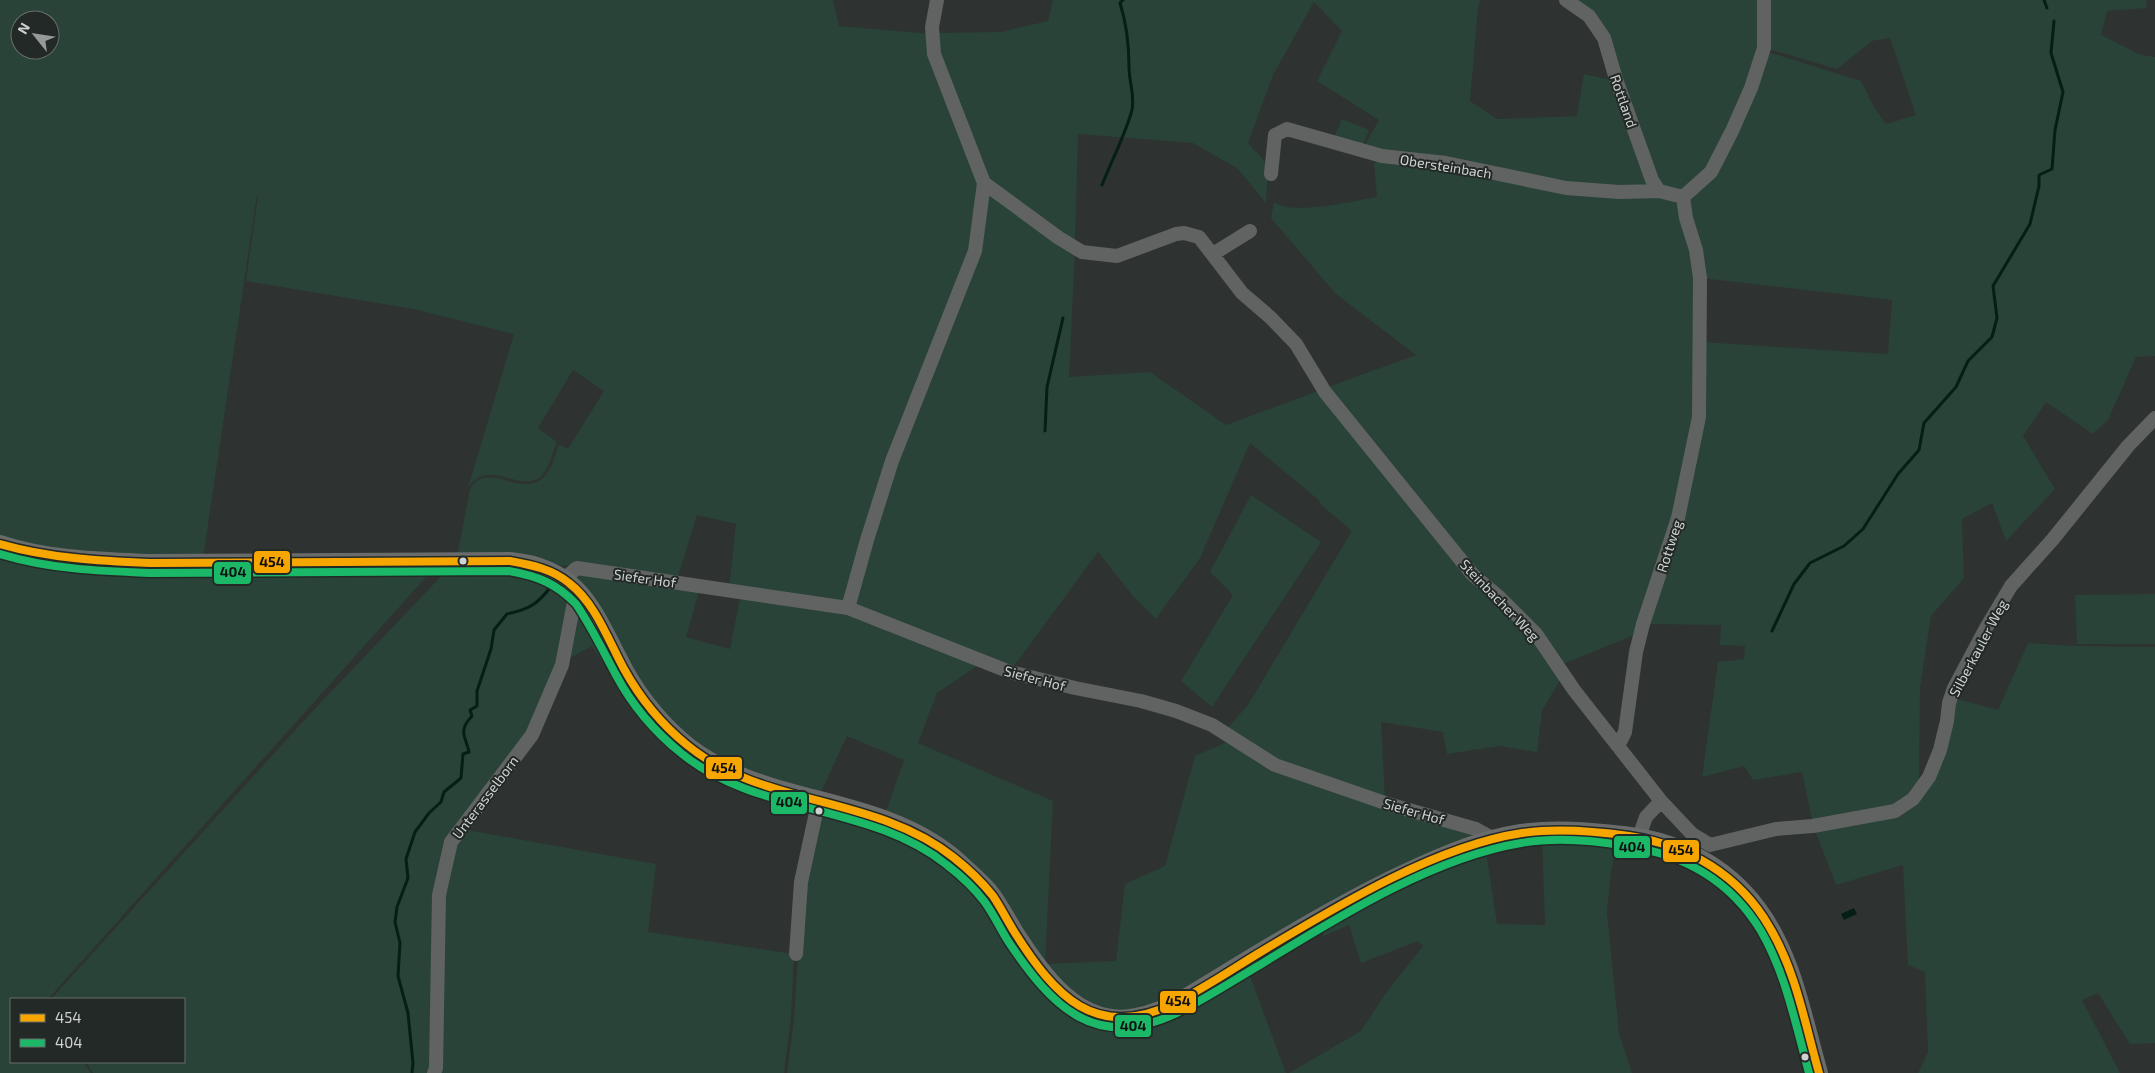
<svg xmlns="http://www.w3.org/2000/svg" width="2155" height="1073" viewBox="0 0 2155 1073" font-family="'Exo 2',sans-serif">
<rect width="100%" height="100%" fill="#2e3230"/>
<path fill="#294338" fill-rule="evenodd" d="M0,0H833L839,26L931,34L981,183L973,251L846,606L729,589L736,524L697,515L677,580L577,565L563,566L542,560L457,557L470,489C488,457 525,504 547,473C553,465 556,453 559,444L568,449L604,391L573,370L538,428L557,442C553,451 551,463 545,471C527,501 490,454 468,488L514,334L413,309L246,281L258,195H257L203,558L95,556L0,539ZM20,20H50V50H20Z
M1053,0H1481L1478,8L1470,101L1497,119L1577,116L1584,74L1615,81L1648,167L1617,79L1605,38L1590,15L1568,0H1762V50L1861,81L1874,107L1886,124L1916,115L1890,38L1872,41L1837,69L1765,48V0H2147L2146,8L2107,11L2101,35L2141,55L2155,57V356L2136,357L2108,420L2093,434L2046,402L2023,436L2055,489L2006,541L1992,503L1962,519L1964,578L1931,616L1920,688L1919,779L1930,769C1908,820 1861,816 1813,824L1802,772L1753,780L1744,766L1702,777L1718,662L1744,659L1745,646L1720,645L1721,625L1644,624L1656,588H1654L1639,633L1561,665C1535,631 1508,601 1474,574L1327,392L1325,388L1416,355L1336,294L1271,218L1274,202C1291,216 1354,201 1377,197L1374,164L1378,159L1447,165L1565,189L1618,194L1659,192L1682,198C1686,225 1696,250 1698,277C1702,324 1694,372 1697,419L1699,418L1702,342L1888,354L1892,300L1701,278L1698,250L1688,218L1684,196C1646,187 1606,191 1567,186C1527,182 1488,169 1448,162C1419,157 1391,157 1362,150L1379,120L1317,81L1342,31L1314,2L1273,75L1248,143L1268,165L1266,203L1238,169L1193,143L1078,134L1075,244L986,182L936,53L934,33L1001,32L1048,21Z
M1342,119L1369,130L1362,147L1334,138Z
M993,196L1075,251L1069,377L1150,372L1226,425L1321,390L1517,617L1560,680L1542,711L1537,752L1500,746L1447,754L1443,732L1381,722L1385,801L1275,763L1225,731L1248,705L1352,531L1319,503L1320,501L1250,443L1200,558L1156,619L1133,596L1098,552L1011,670L851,606L868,539L977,249L984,199Z
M1251,495L1321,542L1212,707L1181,681L1233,595L1210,572Z
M0,552L435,567L48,999H11V1062H83L91,1073H0Z
M448,569L539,573L568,591V625L559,666L530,734L449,841L432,1073H93L86,1062H184V999H51L308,716Z
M581,574L700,588L686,637L730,649L741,593L847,610L980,664L937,693L918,743L1053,801L1045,964L1116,961L1125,884L1165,866L1195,756L1232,740L1274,767L1345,793L1479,834L1481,838L1403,869L1326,907L1185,989L1137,1010L1121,1012L1102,1010L1057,980L992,888L974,869L955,853L926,833L885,814L904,760L847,736L821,792C792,783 762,776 734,764C696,749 652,704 632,669C614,638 601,605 576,578Z
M2155,594V644H2077L2075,595Z
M584,607L621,674L625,697L592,646L570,658L578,610Z
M2028,643L2076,646L2155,647V1043L2130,1044L2098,993L2082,1000L2120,1073H1918L1928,1052L1925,972L1908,965L1903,865L1836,885L1814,828L1914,800L1954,698L1998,710Z
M820,806L886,828L941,856L984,897L1047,990L1141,1023L1246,965L1286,1073H787L794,1018L803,882Z
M462,829L656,864L648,932L794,954L791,1018L784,1073H436L441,895Z
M1542,834L1617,841L1611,872L1607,912L1619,1034L1632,1073H1289L1361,1031L1386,993L1423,946L1418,941L1361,963L1349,925L1324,936L1314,924L1485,845L1497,924L1545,925Z"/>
<path fill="#051f16" d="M1854,908L1857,914L1844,920L1841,914Z"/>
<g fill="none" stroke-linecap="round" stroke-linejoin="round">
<path stroke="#051f16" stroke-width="3" d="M2044,0L2047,8
M1102,185C1111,162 1126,133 1132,110C1135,95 1129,82 1129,67C1129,45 1127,25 1120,3L1123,0
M1045,431L1047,387L1063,318
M1772,631L1794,584L1810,563L1844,546L1863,529L1898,474L1919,450L1924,423L1956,387L1968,361L1992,337L1997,318L1993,286L2030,224L2039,186V175L2052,169L2055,130L2063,92L2051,53L2054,21
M412,1073L413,1063L408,1013L398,976L400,943L395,922L397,907L408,878L406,859L415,832L429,813L441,802L444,792L461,778L463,754L469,752C465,735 458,731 472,716L470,710L477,706V691L491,649L494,630L507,614C530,609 538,604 552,585"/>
<path stroke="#616362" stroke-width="14" d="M1566,0L1589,16L1604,38L1616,79L1652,180L1659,191
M1271,174L1275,135L1287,129L1382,156L1446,163L1566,188L1619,192L1659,191L1683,197
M984,183L1059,238L1082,252L1117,256L1176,234L1184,233L1199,237L1242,293L1271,318L1296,344L1325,392L1473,575L1498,596L1536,634L1574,690L1661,801L1692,834L1710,845L1776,829L1813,826L1895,811L1913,799L1929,777L1940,750L1947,721L1949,703L1954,688L1986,628L2011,586L2053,539L2128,446L2155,418
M1683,197L1711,172L1732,131L1751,88L1764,48V0
M1213,254L1250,231
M565,578L577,568L848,608L1010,672L1075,688L1141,701L1176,711L1212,725L1275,765L1388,804L1476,829L1494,839
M848,608L867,540L892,461L975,251L984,183L934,54L932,27L937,0
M1618,746L1625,732L1636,652L1643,624L1678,518L1699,417L1700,278L1696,250L1686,218L1683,197
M1639,837L1646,817L1661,801
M796,954L801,882L819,799
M434,1073L436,1068L439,895L451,842L532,735L562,665L575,597L581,593"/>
<path stroke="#6a6c6c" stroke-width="18" d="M0,544C49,560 99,561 150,563L510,561C583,568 594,614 625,671C641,699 664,727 689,747C766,806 877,794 953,857C964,867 977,878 988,890C999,903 1007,920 1016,934C1043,975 1079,1029 1136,1017C1154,1014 1169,1006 1185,998C1253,957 1319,915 1390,880C1432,860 1475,840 1521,833C1554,828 1589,831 1623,835C1677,841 1725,864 1758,909C1793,956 1803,1018 1819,1073"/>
<defs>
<path id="bus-1" d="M0,544C49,558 99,561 150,563L510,561C532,565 552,569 569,583C596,604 608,640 624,669C640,698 661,724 687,745C762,807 875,795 953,857C967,868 982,882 993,896C1001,908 1007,920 1015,933C1055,996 1095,1041 1173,1004C1203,989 1231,970 1259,953C1334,908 1435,846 1522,833C1557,828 1594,831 1629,836C1688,845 1740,875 1770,928C1796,972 1805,1024 1819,1073"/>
<path id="bus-2" d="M0,554C49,569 99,571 150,573L509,571C537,576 556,583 576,604C591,626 603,651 616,675C632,705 655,732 681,753C758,816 870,803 947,865C960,875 974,888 984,901C993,913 1000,928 1008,941C1052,1007 1095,1052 1177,1013C1205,999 1231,982 1258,966C1335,919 1431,858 1521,843C1555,837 1592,840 1626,846C1683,854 1731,881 1761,931C1786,974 1796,1026 1809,1073"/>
</defs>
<use href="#bus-1" stroke="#232926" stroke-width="11"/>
<use href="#bus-2" stroke="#232926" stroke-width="11"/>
<use href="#bus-1" stroke="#f7a600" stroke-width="8"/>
<use href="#bus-2" stroke="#1ab867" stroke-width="8"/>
</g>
<g fill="#ced3d1" stroke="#232926" stroke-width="2">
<circle cx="463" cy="561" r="4.5"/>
<circle cx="819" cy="811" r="4.5"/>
<circle cx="1805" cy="1057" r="4.5"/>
</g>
<g text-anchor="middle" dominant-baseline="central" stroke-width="4" stroke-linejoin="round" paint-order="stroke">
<g font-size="14" fill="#ced3d1" stroke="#232926">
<text transform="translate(1624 101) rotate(71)">Rottland</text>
<text transform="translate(1446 166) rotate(9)">Obersteinbach</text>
<text transform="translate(1669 546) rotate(-72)">Rottweg</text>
<text transform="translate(645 578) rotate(8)">Siefer Hof</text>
<text transform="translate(1500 600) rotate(46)">Steinbacher Weg</text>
<text transform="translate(1978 648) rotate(-62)">Silberkauler Weg</text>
<text transform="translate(1035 678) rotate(15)">Siefer Hof</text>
<text transform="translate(485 797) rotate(-53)">Unterasselborn</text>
<text transform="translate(1414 811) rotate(16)">Siefer Hof</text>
</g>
</g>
<g stroke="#232926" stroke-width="2">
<rect x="253" y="550" width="38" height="24" rx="5" fill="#f7a600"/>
<rect x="213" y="561" width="39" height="24" rx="5" fill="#1ab867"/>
<rect x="705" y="756" width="38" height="24" rx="5" fill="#f7a600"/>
<rect x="770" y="791" width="38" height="24" rx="5" fill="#1ab867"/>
<rect x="1613" y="835" width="38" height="24" rx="5" fill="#1ab867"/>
<rect x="1662" y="839" width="38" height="24" rx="5" fill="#f7a600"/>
<rect x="1159" y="990" width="38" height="24" rx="5" fill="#f7a600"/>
<rect x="1114" y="1014" width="38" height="24" rx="5" fill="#1ab867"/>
</g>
<g font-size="14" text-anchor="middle" font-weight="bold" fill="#111">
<text x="272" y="567">454</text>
<text x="233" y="577">404</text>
<text x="724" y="773">454</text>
<text x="789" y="807">404</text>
<text x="1632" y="852">404</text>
<text x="1681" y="855">454</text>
<text x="1178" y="1006">454</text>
<text x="1133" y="1031">404</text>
</g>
<rect x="10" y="998" width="175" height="65" fill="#232926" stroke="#676d6a"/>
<rect x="20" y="1014" width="25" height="8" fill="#f7a600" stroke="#676d6a"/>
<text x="55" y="1023" font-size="15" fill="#ced3d1">454</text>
<rect x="20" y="1039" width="25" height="8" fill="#1ab867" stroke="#676d6a"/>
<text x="55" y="1048" font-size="15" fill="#ced3d1">404</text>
<g transform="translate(35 35) rotate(300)"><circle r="24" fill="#232926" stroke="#676d6a"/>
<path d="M0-4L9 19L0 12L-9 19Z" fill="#969b99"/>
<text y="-8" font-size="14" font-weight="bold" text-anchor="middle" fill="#ced3d1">N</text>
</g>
</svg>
